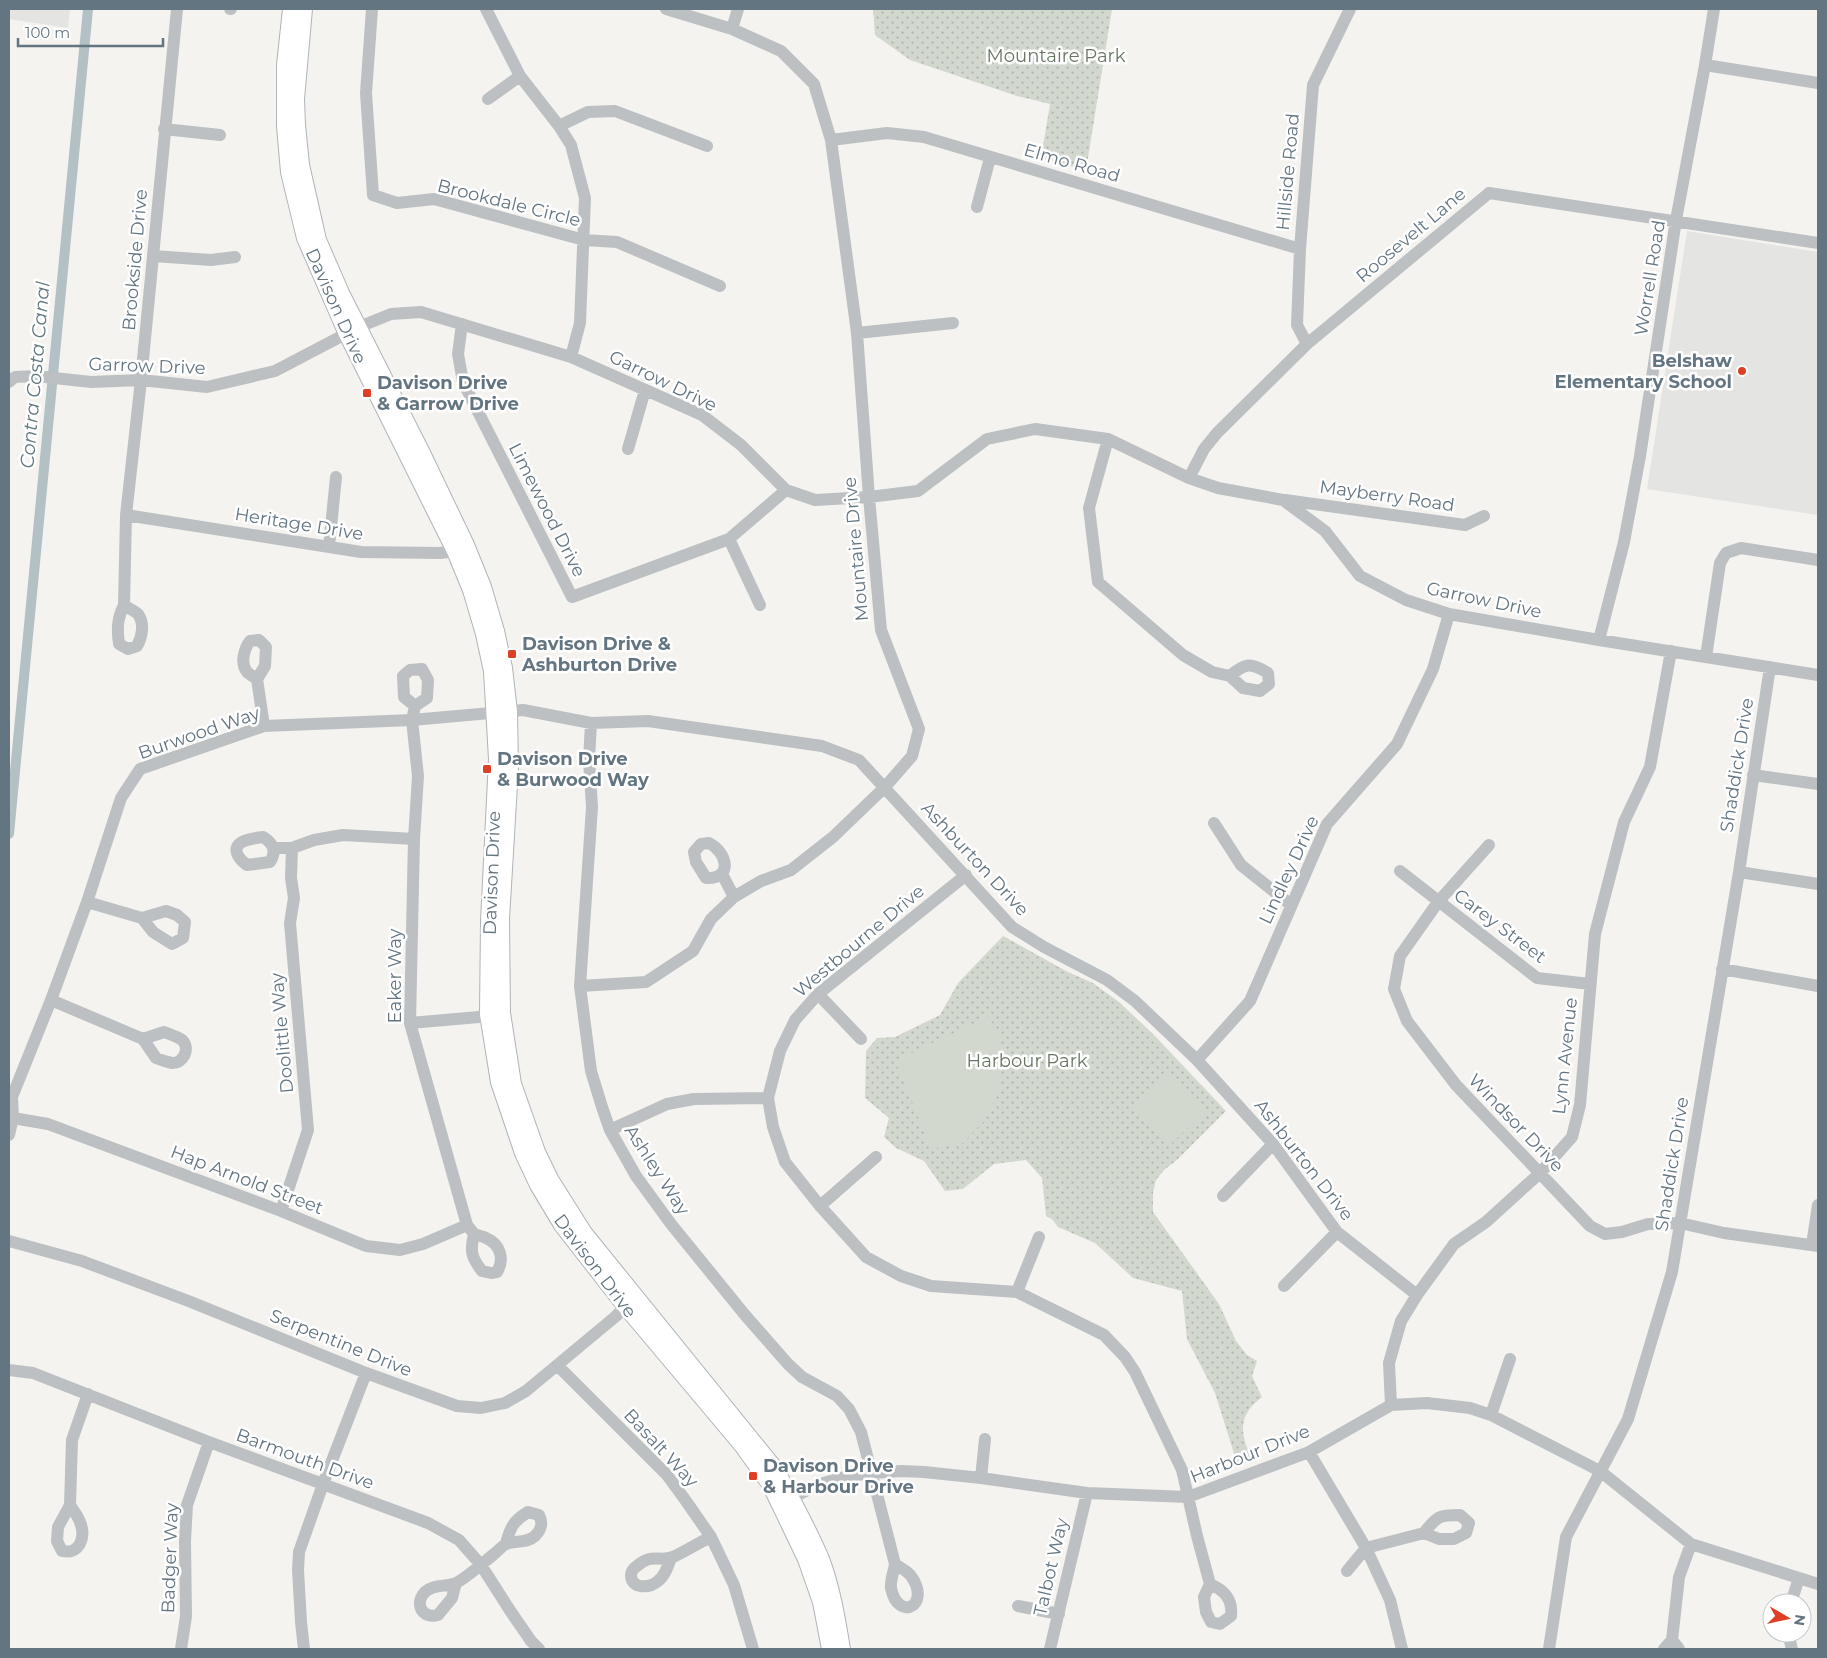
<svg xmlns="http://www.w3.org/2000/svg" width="1827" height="1658" viewBox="0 0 1827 1658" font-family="Montserrat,sans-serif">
<defs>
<pattern id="park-dots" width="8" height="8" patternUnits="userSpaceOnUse" patternTransform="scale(1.25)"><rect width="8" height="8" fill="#d3d8cf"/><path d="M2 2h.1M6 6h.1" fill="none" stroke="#afb4ad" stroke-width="1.8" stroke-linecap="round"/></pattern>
</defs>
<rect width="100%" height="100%" fill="#f4f3ef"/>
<path fill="#e4e5e3" d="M9,9H70L68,28L9,19Z
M1687,231L1818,252V515L1647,489Z"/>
<path fill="url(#park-dots)" d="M873,9H1112L1086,170L1041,158L1050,104L1017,96L910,60L875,35Z
M1003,936L1068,972L1093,983L1119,1002L1153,1034L1226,1111L1177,1160L1164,1170L1156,1180L1153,1192V1212L1219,1304L1236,1341L1247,1355L1257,1361L1252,1376L1262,1397C1237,1416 1240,1433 1252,1460L1238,1466L1215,1393L1187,1339L1182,1291L1133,1278L1095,1243L1058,1227L1052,1219L1046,1216L1042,1178L1026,1160L994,1164L963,1189L945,1191L924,1161L896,1148L884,1137L889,1118L865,1098L866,1051L877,1038L895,1037L940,1015L958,983Z"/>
<path fill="#d3d8cf" d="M989,1016L1000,1039L1003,1065L997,1095L985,1120L963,1143L931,1149L897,1065L899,1059Z
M1169,1072L1206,1111L1170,1145L1133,1106Z"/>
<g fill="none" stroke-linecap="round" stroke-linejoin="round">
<path stroke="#b3c1c4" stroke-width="10" d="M9,834L88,9"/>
<defs>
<path id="major" d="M291,9L285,65V126L289,172L305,238L347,334L455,551L471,590L484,634L492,671L497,759L489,922L488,1014L499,1082L523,1153L538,1185L562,1225L626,1307L742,1445L770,1484L806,1559L821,1602L830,1649
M304,9L296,99L297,125L301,165L318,240L341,293L421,451L466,545L483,587L496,631L504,668L509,712L510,768L501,919L502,1013L513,1084L537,1152L550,1179L584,1233L776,1470C792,1499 808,1529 821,1559C832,1588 837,1619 842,1649"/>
</defs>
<use href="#major" stroke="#afb4b7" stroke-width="18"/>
<path stroke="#bcc0c3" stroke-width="12" d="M230,9H231
M372,9L366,93L373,195L397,203L434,199L584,240L617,242L720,286
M486,9L520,76L559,126L571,145L585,198L580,323L571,357
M732,29L738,9
M1705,65L1818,83
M488,99L520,76
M559,126L588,112L615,111L707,146
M164,129L220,135
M831,140L887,133L924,137L1300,249
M977,207L990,158
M153,256L211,260L235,257
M462,324L458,354L463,382L572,597L729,539L786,490
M857,333L953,323
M1307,344L1297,325L1300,249L1313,85L1350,9
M9,382L15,377L36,376L91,382L141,380L207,387L275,371L359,327L391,314L421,312L571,357L702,415L741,445L786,490L815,500L869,497L918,491L987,439L1035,429L1108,439L1189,478L1218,488L1283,500L1325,531L1360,576L1406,600L1449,614L1599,640L1818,675
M1108,439L1089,508L1098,582L1183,655L1212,672L1230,676L1243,688L1260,691L1269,684L1268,673C1251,662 1245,663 1230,676
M628,449L645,390
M1189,478L1204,449L1217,433L1307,344L1489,193L1818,243
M1285,500L1465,525L1484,516
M126,515L361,552L440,553L455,551L462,547
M729,539L760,605
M329,547L336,477
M124,605C128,608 135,611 138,614C145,624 142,637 137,646L128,649L119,644C117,629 117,619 124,605L126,515L141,380L177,9
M1599,640L1624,542L1640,456L1676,220L1705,65L1714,9
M1706,657L1720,563L1726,553L1741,548L1818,560
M257,679C254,677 249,674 247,672C240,663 244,649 250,641L259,640L266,647L265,666L257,679L264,726
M415,706L404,697L403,676L410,670L422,669L428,680L427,698L415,706L412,720L418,776L414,839L410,1023L467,1225C469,1227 472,1232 475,1234C478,1236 483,1236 486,1238C500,1244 505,1259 497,1272L491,1273L482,1271C471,1257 470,1251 474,1234
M591,723L589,760L592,807L580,986L591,1071L602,1107L610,1130L636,1176L671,1224L745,1315L788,1364L802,1377L837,1396L849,1409L861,1432L895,1564C894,1571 890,1581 891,1588C898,1623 932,1605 911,1576C908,1571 900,1568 895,1564
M1753,775L1818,784
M1214,823L1241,865L1291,905
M263,837C273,843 277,851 270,862L247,865C240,860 230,849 242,842C247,839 257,838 263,837Z
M709,843C727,852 734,879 706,878L696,862L694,852L701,844Z
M1489,845L1438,902L1400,956L1394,989L1407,1021L1456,1085L1590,1226L1605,1234L1622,1232L1648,1224L1680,1223L1724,1233L1818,1246
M274,848H292L314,840L343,835L414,839
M1400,871L1537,978L1590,984
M1739,872L1818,884
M722,874L734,897
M966,875L818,994L795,1020L780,1051L768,1098L773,1127L785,1162L820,1206L866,1257L901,1276L931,1286L1017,1292L1104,1335L1125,1357L1135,1372L1182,1470L1197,1536L1210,1584L1204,1597L1206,1612L1211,1622L1220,1624L1231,1616C1233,1599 1224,1590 1210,1584
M87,902L142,918L166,911L177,915L185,922L183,938L172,944L153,932L142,918
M1722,969L1818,986
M580,986L646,982L693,951L711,919L734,897L761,881L791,870L833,837L885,787L912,756L919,729L881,630L869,497L857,333L831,140L814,84L781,51L732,29L666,9
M818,994L861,1039
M51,1000L143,1039L156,1058C161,1060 167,1062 172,1063C183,1064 191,1048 182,1040C177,1036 169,1034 164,1032L143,1039
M410,1023L479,1017L488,1014H497
M1197,1060L1250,1001L1327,824L1397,744L1433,669L1449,614
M13,1118L48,1124L281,1211L366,1246L400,1250L423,1244L467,1225
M610,1130L667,1104L694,1099L768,1098
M9,1135L13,1118L12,1097L51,1000L87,902L121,798L140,769L264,726L412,720L523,710L591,723L648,721L822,746L859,760L1012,927L1044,947L1107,980L1135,1001L1197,1060L1273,1144L1337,1232L1417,1295
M1223,1196L1273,1144
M820,1206L876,1157
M281,1211L308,1130L290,923L294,898L291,878L292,848
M9,1241L82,1261L191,1302L366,1373L457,1406L481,1408L505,1403L526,1391L615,1317L631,1301
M1812,1245L1818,1205
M1284,1286L1337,1232
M1017,1292L1039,1237
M558,1366L667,1475L686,1501L711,1537L734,1585L753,1649
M9,1370L33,1373L209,1442L428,1523L459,1540L481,1565L511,1612L531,1641L539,1649
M1391,1405L1389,1363L1401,1321L1417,1295L1454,1244L1486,1222L1540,1173L1572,1137L1580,1105L1595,934L1624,822L1650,767L1671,651
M1491,1415L1510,1359
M1309,1452L1366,1548L1390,1600L1402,1649
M981,1478L985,1439
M785,1501L820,1484L848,1476L872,1473L902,1471L924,1472L981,1478L1087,1493L1188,1497L1309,1452L1391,1405L1427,1403L1470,1408L1491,1415L1600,1471L1691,1544L1818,1584
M70,1505C73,1510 78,1516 80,1522C86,1537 80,1555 62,1551L57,1541L58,1527L70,1505L72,1440L88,1394
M671,1558C668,1566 665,1576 658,1581C650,1588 631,1590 631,1575C631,1571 634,1568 637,1566C651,1553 659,1562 673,1557C686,1551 698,1543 711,1537
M1347,1571L1366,1548L1424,1533L1439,1539H1454L1466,1533L1469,1523L1460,1515C1439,1515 1437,1516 1424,1533
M456,1583L452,1598L438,1615C422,1619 414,1604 425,1592C435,1583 447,1588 458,1582C471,1574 483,1563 494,1554C498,1551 502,1546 506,1544C516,1540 526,1544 535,1536C542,1529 543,1523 539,1515L528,1512C513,1521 510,1528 506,1544
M1791,1603L1799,1578
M1018,1606L1059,1614
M1788,1633L1792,1649
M1672,1640L1679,1577L1691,1544
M181,1649L186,1616L185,1541L187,1505L209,1442
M304,1649L301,1622L298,1570L299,1552L323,1484L366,1373
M1050,1649L1087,1493
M1549,1649L1566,1537L1628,1419L1672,1272L1739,872L1770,667
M1664,1649L1672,1640L1679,1649"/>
<use href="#major" stroke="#fff" stroke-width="16"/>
</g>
<g fill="#de4025" stroke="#fff" stroke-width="2">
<circle cx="1742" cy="371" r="5"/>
<rect x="362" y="388" width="10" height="10" rx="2.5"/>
<rect x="507" y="649" width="10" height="10" rx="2.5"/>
<rect x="482" y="764" width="10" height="10" rx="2.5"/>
<rect x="748" y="1471" width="10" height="10" rx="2.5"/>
</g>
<g text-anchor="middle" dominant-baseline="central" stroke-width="5" stroke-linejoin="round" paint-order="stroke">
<g font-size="18" fill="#687762" stroke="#fff">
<text x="1056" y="56">Mountaire Park</text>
<text x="1027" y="1061">Harbour Park</text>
</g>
<g font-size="18" fill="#637580" stroke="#fff">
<text transform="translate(1072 163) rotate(16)">Elmo Road</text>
<text transform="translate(1288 172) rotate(-85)">Hillside Road</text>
<text transform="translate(509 203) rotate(14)">Brookdale Circle</text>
<text transform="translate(1411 235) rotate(-40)">Roosevelt Lane</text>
<text transform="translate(135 260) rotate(-85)">Brookside Drive</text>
<text transform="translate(1650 278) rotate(-81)">Worrell Road</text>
<text transform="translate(336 306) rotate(66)">Davison Drive</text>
<text transform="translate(147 366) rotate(2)">Garrow Drive</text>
<text transform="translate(663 381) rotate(26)">Garrow Drive</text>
<text transform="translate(1387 496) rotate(8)">Mayberry Road</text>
<text transform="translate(547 510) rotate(63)">Limewood Drive</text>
<text transform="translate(299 524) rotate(9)">Heritage Drive</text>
<text transform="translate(856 549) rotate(-95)">Mountaire Drive</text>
<text transform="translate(1484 600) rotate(12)">Garrow Drive</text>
<text transform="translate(199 733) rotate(-19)">Burwood Way</text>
<text transform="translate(1737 765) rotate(-81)">Shaddick Drive</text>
<text transform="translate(975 859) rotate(47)">Ashburton Drive</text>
<text transform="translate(1289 870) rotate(-65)">Lindley Drive</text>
<text transform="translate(492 873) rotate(-88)">Davison Drive</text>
<text transform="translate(1500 926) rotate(37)">Carey Street</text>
<text transform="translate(859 941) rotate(-40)">Westbourne Drive</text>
<text transform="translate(395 976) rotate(-90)">Eaker Way</text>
<text transform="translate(282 1033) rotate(-95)">Doolittle Way</text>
<text transform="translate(1565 1056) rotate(-84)">Lynn Avenue</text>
<text transform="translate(1516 1123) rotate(46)">Windsor Drive</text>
<text transform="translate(1304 1160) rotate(52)">Ashburton Drive</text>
<text transform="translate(1672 1164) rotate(-81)">Shaddick Drive</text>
<text transform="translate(657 1170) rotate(57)">Ashley Way</text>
<text transform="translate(247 1180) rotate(21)">Hap Arnold Street</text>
<text transform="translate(595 1266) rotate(53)">Davison Drive</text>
<text transform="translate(341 1343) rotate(22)">Serpentine Drive</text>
<text transform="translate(661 1448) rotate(47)">Basalt Way</text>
<text transform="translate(1250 1454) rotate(-22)">Harbour Drive</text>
<text transform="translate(305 1459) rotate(20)">Barmouth Drive</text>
<text transform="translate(170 1558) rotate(-88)">Badger Way</text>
<text transform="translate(1051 1567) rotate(-77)">Talbot Way</text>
</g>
<g font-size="18" font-weight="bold" fill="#637580" stroke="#fff" text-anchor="start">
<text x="1732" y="361" text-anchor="end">Belshaw<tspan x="1732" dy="21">Elementary School</tspan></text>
<text x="377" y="383">Davison Drive<tspan x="377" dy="21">&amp; Garrow Drive</tspan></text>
<text x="522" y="644">Davison Drive &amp;<tspan x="522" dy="21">Ashburton Drive</tspan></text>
<text x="497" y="759">Davison Drive<tspan x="497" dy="21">&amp; Burwood Way</tspan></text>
<text x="763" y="1466">Davison Drive<tspan x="763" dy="21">&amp; Harbour Drive</tspan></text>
</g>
<g font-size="19" font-style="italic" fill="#5f787e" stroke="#fff">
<text transform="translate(35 375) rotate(-85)">Contra Costa Canal</text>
</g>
</g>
<rect width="1827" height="1658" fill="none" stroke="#637580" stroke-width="20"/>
<g transform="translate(1787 1618) rotate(99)"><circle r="24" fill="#ffffff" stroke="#c1c8cc"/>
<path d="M0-4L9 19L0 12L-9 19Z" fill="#de4025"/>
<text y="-8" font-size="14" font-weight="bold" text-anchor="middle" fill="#637580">N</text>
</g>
<path d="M18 38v8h145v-8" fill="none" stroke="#637580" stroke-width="2.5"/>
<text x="25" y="38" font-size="15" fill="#637580" stroke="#ffffff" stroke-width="4" paint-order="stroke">100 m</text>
</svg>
